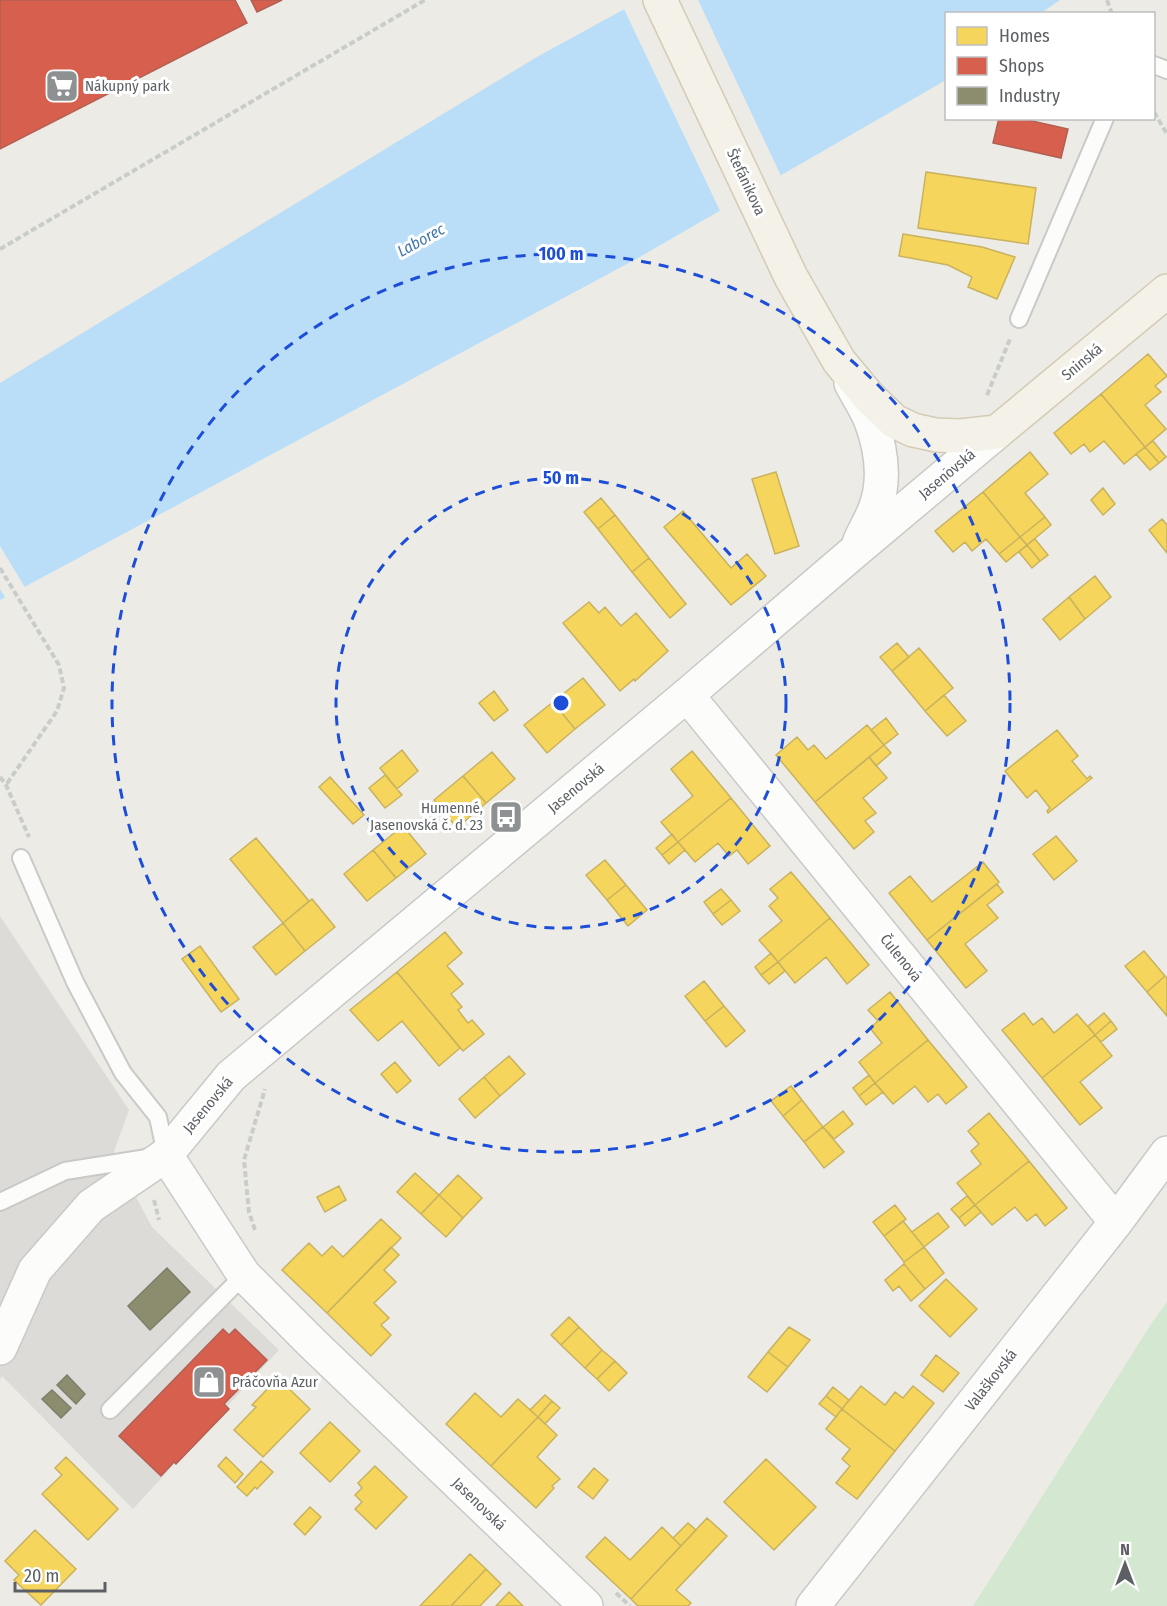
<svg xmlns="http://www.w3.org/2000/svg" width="1167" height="1606" viewBox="0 0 1167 1606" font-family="'Fira Sans Condensed',sans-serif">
<rect width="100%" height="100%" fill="#ecebe6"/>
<path fill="#dddbd7" d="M0,916L129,1110L113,1154L152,1227L279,1350L133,1509L2,1376L0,1380Z"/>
<path fill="#d4e8d1" d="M1167,1302V1606H973L1153,1321Z"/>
<path fill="#badef7" d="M641,0H1060L1041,13L946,14V80L638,258L0,600V383L535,58Z"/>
<path fill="#ecebe6" d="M635,0H698L782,178L721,213L623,7Z
M0,546L26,589L7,600L0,589Z"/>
<path fill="#f6d55c" stroke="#c8b25e" stroke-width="1.5" d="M926,172L1036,188L1028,244L918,228Z
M903,234L982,247L1015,257L997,299L968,287L972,277L948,265L899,256Z
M1148,354L1167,376L1155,386L1161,392L1145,405L1166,429L1145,447L1101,394Z
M1101,394L1145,447L1124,464L1104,441L1090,452L1084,444L1071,454L1054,433Z
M1153,441L1166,457L1159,463L1145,447Z
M1145,447L1159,463L1150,470L1136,454Z
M1030,452L1048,474L1025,493L1045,517L1020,537L983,492Z
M776,472L799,546L775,554L752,479Z
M1103,488L1115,504L1103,515L1091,500Z
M983,492L1020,537L999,554L986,539L972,551L965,542L953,552L935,531Z
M601,498L615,515L598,529L584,512Z
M683,511L731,568L747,554L766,576L731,605L664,527Z
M615,515L649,558L632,572L598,529Z
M1045,517L1051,525L1027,545L1020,537Z
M1162,519L1167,525V553L1149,530Z
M1020,537L1027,545L1006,562L999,554Z
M1035,539L1048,555L1040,561L1027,545Z
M1027,545L1040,561L1032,568L1019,552Z
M649,558L686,604L670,618L632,572Z
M1095,576L1111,597L1085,619L1069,597Z
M1069,597L1085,619L1060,640L1043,619Z
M589,602L599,613L605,607L621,626L636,613L668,651L635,681L634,679L620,691L563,623Z
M897,643L909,657L892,671L880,657Z
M919,648L953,688L925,711L892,671Z
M583,678L605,705L575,729L553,702Z
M494,691L508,710L494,721L479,703Z
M944,695L966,721L947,736L925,711Z
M553,702L575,729L547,753L524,725Z
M886,718L898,734L884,745L871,730Z
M867,725L884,745L815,802L776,755L797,737L808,750L814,745L826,759Z
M1057,730L1078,756L1072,761L1087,779L1090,776L1092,778L1048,813L1047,811L1050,808L1036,790L1027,798L1005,771Z
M884,745L891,753L876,766L869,757Z
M402,750L418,771L397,789L380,768Z
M692,751L731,798L678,842L661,822L693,796L671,769Z
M492,752L515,779L486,803L463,776Z
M869,757L887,778L863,798L876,813L865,821L874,832L854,849L815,802Z
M385,775L402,795L385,808L369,788Z
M463,776L486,803L457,828L434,800Z
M330,777L364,815L353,824L319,787Z
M731,798L770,846L748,864L737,850L729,856L718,843L695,862L678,842Z
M403,826L426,854L396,878L373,850Z
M672,834L678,842L662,855L656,848Z
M1056,836L1077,861L1054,880L1033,854Z
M256,838L309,901L283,923L230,859Z
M678,842L685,850L669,864L662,855Z
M373,850L396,878L367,901L344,874Z
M605,860L626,885L607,900L586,875Z
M983,862L999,882L927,940L889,893L910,876L932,902Z
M791,872L830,918L778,962L759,940L782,921L769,906L778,898L770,889Z
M997,884L1003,892L987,905L998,918L965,944L987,971L966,988L927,940Z
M626,885L647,910L628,926L607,900Z
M721,889L731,900L713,914L704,902Z
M312,899L335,927L305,951L283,923Z
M731,900L740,911L722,925L713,914Z
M830,918L869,965L847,984L826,957L795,983L778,962Z
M283,923L305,951L276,975L253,947Z
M445,932L462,953L447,966L463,984L451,994L462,1007L458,1010L468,1023L472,1020L484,1034L463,1051L397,972Z
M200,946L239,999L221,1012L182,959Z
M1144,951L1165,976L1147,992L1125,966Z
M771,953L778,962L761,975L755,967Z
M778,962L785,971L769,984L761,975Z
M397,972L460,1048L439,1066L402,1021L378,1041L350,1010Z
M1165,976L1167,978V1016L1147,992Z
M704,981L724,1006L705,1021L685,996Z
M890,992L928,1040L875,1083L859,1062L882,1043L870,1028L878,1021L868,1010Z
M724,1006L745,1031L726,1047L705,1021Z
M1024,1013L1033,1025L1042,1018L1054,1033L1077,1014L1095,1035L1042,1078L1002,1030Z
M1104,1013L1111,1021L1095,1035L1088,1026Z
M1111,1021L1117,1029L1101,1042L1095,1035Z
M1095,1035L1112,1056L1080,1082L1102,1108L1080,1125L1042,1078Z
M928,1040L967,1087L946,1104L938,1094L928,1102L915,1086L893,1104L875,1083Z
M509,1056L525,1074L500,1096L484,1077Z
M395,1062L411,1081L397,1093L381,1074Z
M869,1075L875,1083L859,1096L853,1088Z
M484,1077L500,1096L475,1118L459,1099Z
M875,1083L883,1092L866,1105L859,1096Z
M791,1086L802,1100L783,1116L771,1101Z
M802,1100L823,1127L804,1142L783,1116Z
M843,1111L853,1124L834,1139L823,1127Z
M989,1113L1029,1161L975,1205L957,1183L981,1164L971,1151L979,1144L968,1131Z
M823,1127L844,1152L824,1168L804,1142Z
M1029,1161L1067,1208L1045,1226L1036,1214L1027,1221L1015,1207L992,1225L975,1205Z
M415,1173L439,1195L421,1214L397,1192Z
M458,1175L482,1198L463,1218L439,1195Z
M339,1186L346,1200L325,1212L317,1197Z
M439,1195L463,1218L446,1237L421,1214Z
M967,1196L975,1205L959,1218L951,1209Z
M895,1205L906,1219L884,1236L873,1222Z
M975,1205L981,1212L965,1226L959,1218Z
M938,1213L949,1227L924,1247L912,1232Z
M381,1219L401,1238L327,1313L282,1270L309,1243L322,1256L332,1246L343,1257Z
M903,1221L924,1247L904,1262L884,1236Z
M391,1247L399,1255L384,1270L396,1282L374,1303L389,1318L381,1325L391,1335L371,1356L327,1313Z
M924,1247L944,1273L925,1289L904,1264V1262Z
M904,1264L925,1289L911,1301L899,1286L893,1291L885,1280Z
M946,1279L977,1309L950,1337L919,1306Z
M569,1317L579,1327L561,1345L551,1335Z
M579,1327L602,1350L585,1368L561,1345Z
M789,1327L810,1340L788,1367L768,1352Z
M602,1350L615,1361L597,1379L585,1368Z
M768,1352L788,1367L767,1392L748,1377Z
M936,1355L959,1373L943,1392L921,1375Z
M615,1361L627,1373L609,1391L597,1379Z
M278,1378L310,1409L263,1457L234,1430L256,1407L252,1405Z
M861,1386L885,1405L895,1392L903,1398L913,1386L934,1403L895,1451L842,1409Z
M833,1387L849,1400L842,1409L826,1396Z
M475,1393L501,1417L518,1399L538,1417L491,1466L446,1424Z
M545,1395L552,1401L538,1417L530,1410Z
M826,1396L842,1409L836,1417L819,1404Z
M552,1401L560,1408L545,1424L538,1417Z
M842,1409L895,1451L857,1499L836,1483L850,1466L842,1459L850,1449L826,1429Z
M538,1417L557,1435L537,1457L560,1479L552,1486L554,1488L536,1508L491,1466Z
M330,1422L360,1451L330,1482L300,1453Z
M66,1457L118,1509L88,1540L42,1494L62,1475L55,1468Z
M226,1457L243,1474L235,1483L218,1466Z
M766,1459L816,1507L774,1550L724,1502Z
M261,1461L273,1472L257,1489L255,1487L247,1496L237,1487Z
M375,1466L407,1497L376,1529L355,1509L362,1502L355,1495L362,1488L358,1483Z
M594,1468L608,1480L593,1499L578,1487Z
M310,1507L321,1517L305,1535L294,1524Z
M707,1518L727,1536L676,1590L691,1603L688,1606H638L631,1599Z
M688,1523L696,1530L681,1546L673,1538Z
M662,1527L681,1546L631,1599L586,1557L605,1537L630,1560Z
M35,1530L76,1569L41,1605L14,1580L19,1575L5,1561Z
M470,1554L486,1569L451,1606H420Z
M486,1569L501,1584L480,1606H451Z
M509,1592L523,1606H496Z"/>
<path fill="#d6604d" stroke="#b16054" stroke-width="1.5" d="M0,0H235L247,23L0,149Z
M251,0H282L257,12Z
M999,118H1019L1068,129L1061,158L993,143Z
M223,1329L229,1335L235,1329L267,1360L224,1404L229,1409L176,1464L174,1462L161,1476L119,1436Z"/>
<path fill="#8c8c6e" stroke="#7e7f6b" stroke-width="1.5" d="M167,1268L190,1292L150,1330L128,1306Z
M67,1375L85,1394L76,1404L57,1385Z
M52,1390L71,1408L61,1418L42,1399Z"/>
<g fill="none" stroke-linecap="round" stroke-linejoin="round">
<defs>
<path id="service" d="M1154,65L1167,70
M1019,319L1105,118
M0,1202L65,1171L166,1155L158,1117L123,1073L75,982L21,858
M110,1410L244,1275"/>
<path id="minor" d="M687,695L1116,1222
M0,1348L35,1270L91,1206L166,1155
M813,1606L1116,1222L1167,1153"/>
<path id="tertiary" d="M851,383C857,395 866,408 871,421C881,448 886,480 875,509C871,520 864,531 859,543
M586,1606L312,1343L244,1275L166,1155L231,1076L687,695L854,552L997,432"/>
<path id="primary" d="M660,0L791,277L839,361L869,397L894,421L913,430L936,435L960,436L997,432L1167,291"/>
</defs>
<use href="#service" stroke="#c9c9c8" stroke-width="20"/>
<use href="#minor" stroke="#c9c9c8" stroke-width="36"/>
<use href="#tertiary" stroke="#c9c9c8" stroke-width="36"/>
<use href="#primary" stroke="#d3cbb4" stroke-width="36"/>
<path stroke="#c9cdca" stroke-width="4" stroke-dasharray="6 3" stroke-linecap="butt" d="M1107,0L1112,14
M1154,112L1167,134
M0,249L425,0
M987,395L1010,339
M0,568L59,665L64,688L57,711L6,785
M0,777L6,785L29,837
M154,1200L159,1220
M255,1230L249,1212L244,1160L265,1089
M616,1593L630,1606"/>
<use href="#service" stroke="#fcfcfb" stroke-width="16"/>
<use href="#minor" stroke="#fcfcfb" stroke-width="33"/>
<use href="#tertiary" stroke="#fcfcfb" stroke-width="33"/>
<use href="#primary" stroke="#f3f1e8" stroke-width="33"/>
</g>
<g fill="none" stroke="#1d4ed8" stroke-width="3" stroke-dasharray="10 8">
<circle cx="561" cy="703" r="225"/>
<circle cx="561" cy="703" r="449"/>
</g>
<defs>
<symbol id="supermarket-square" viewBox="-11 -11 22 22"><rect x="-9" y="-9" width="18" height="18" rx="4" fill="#8e9192" stroke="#fff"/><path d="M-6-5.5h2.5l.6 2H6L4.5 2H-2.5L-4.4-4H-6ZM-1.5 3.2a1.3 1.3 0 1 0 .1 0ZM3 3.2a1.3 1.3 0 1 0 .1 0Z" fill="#fff"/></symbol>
<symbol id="bus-square" viewBox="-11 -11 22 22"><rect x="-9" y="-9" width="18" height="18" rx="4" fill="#8e9192" stroke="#fff"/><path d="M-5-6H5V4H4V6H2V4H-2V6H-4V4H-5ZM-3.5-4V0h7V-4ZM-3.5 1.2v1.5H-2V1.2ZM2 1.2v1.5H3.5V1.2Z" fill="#fff"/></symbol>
<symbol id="shop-square" viewBox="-11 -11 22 22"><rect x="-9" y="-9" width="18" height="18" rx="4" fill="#8e9192" stroke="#fff"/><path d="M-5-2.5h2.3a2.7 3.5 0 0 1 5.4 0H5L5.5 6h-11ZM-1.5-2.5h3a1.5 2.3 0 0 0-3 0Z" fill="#fff"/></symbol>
</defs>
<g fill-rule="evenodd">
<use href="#supermarket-square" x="43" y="67" width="38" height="38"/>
<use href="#bus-square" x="487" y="798" width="38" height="38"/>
<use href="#shop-square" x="190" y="1363" width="38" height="38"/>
</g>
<g text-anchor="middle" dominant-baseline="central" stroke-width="6" stroke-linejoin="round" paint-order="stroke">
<g font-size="15" fill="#5c6064" stroke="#fff" text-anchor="start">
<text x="85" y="86">Nákupný park</text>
<text x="483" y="808" text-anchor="end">Humenné,<tspan x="483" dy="17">Jasenovská č. d. 23</tspan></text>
<text x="232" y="1382">Práčovňa Azur</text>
</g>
<g font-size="15" fill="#5c6064" stroke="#fff">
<text transform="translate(746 182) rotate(65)">Štefánikova</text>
<text transform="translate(1082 362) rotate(-40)">Sninská</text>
<text transform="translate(947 474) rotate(-40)">Jasenovská</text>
<text transform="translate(576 788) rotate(-40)">Jasenovská</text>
<text transform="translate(901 958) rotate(51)">Čulenova</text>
<text transform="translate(208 1105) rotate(-50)">Jasenovská</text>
<text transform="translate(991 1380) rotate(-52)">Valaškovská</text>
<text transform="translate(479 1504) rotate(44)">Jasenovská</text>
</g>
<g font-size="16" font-style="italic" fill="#4178af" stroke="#fff">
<text transform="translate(421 240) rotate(-29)">Laborec</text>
</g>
</g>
<circle cx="561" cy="703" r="9" fill="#1d4ed8" stroke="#fff" stroke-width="3"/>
<g font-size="18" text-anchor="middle" font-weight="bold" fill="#1d4ed8" stroke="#fff" stroke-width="6" stroke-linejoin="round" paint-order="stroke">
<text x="561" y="260">100 m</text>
<text x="561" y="484">50 m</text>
</g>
<rect x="945" y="12" width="210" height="108" fill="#ffffff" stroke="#bebfc1" stroke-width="1.5"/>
<rect x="957" y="27" width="30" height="18" fill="#f6d55c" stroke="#bebfc1" stroke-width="1.5"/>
<text x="999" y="42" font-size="18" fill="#5c6064">Homes</text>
<rect x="957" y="57" width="30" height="18" fill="#d6604d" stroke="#bebfc1" stroke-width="1.5"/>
<text x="999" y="72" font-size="18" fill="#5c6064">Shops</text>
<rect x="957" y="87" width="30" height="18" fill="#8c8c6e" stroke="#bebfc1" stroke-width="1.5"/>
<text x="999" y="102" font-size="18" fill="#5c6064">Industry</text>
<g transform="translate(1125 1564)" stroke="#ffffff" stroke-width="4.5" paint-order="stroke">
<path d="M0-4.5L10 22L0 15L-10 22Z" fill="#5c6064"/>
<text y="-9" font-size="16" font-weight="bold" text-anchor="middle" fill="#5c6064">N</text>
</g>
<path d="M15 1582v9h90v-9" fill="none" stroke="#5c6064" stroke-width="3"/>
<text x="24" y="1582" font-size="18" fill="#5c6064" stroke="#ffffff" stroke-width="4.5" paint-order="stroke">20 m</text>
</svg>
